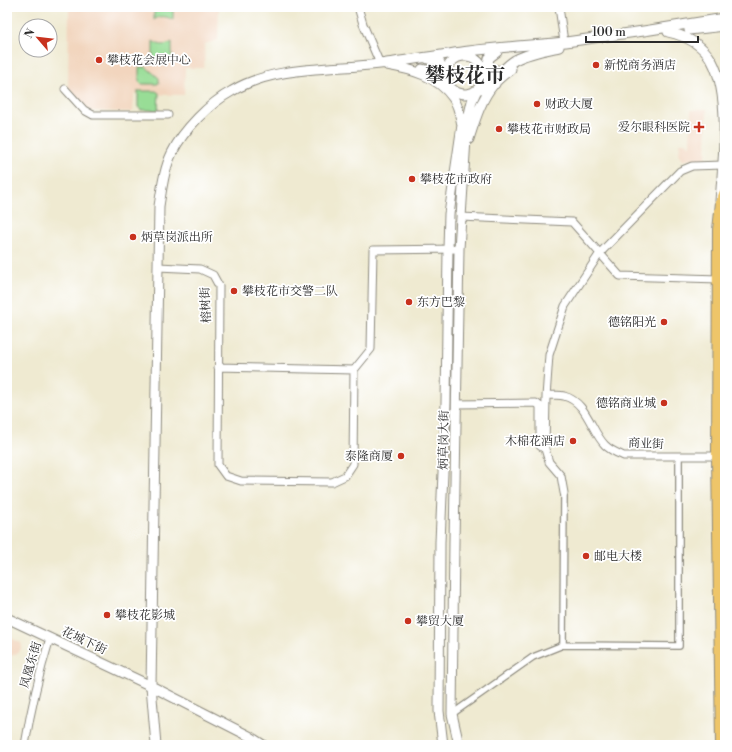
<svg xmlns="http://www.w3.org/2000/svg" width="732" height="752" viewBox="0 0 732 752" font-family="'Libre Bodoni','Noto Serif SC',serif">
<rect width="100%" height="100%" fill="#fff"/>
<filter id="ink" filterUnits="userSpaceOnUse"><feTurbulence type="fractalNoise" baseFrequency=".025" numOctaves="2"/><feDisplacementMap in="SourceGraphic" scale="8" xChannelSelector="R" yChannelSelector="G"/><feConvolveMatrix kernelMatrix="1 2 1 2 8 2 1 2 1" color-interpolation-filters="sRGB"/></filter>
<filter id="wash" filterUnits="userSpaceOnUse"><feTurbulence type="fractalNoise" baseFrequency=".012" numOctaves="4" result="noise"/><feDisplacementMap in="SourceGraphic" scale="16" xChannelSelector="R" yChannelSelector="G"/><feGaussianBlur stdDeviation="0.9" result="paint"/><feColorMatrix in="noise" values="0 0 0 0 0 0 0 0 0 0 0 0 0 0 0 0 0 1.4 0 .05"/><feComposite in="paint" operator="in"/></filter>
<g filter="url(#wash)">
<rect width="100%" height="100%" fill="#efead1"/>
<path fill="#f2d5be" d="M69,7H219L218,40L205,44L204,68H185L184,95L134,94L133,112L90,111L68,89Z
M707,109L706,159L697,160H682V157L679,156L680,143H688V146H690L691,110Z
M7,636L21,643L22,646L19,652L11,656L7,664Z"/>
<path fill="#98dd96" stroke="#628460" d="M156,7H171L173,9V20C167,16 160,15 154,20V9Z
M153,41C159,46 166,46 172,42V60L169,62H156L153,59Z
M139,67H146L159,78V83L157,84H141L139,82Z
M138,91H156L159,93L158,110H141L138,107Z"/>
</g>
<g filter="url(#ink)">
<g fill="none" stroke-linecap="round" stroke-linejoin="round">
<defs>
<path id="pedestrian" d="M563,645L564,493
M452,714L533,657L563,645L679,646V456"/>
<path id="minor" d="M358,7L363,24L380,64
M559,7L564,42
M65,89L84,110L93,115H168
M461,217L572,222L620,276L719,279
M158,267L200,269L213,275L219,286L218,465L226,476L241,481L332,482L345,476L353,464L354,370L371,349L373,250L459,249
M218,367L354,370
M546,395C552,395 559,395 564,396C587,402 591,431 605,445C611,451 617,453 624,456H725
M457,404L536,403L540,406V446L545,449
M564,493L561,476L549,462L545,449L546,397L549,355L565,306L600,253L680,171L692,166L723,165
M25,745C31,708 39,674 50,638"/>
<path id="tertiary" d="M689,30L725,26
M668,32C686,36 703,45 712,61C731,96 723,162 720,201
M497,52L489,58L488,64L490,69L502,71C506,67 510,63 515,60C528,53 545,50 559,47
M446 75a19 19 0 1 1 38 0a19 19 0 1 1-38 0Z
M387,65C411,69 438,76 453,98C459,106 460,116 462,125L449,214L448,249L446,403L440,542L439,711L443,745
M422,69L438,73L442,67L439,61L428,59
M469,139C475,120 481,99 494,84C499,78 505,74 511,69
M7,618L151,686L249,736L263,745
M156,745L151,686L159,206C162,188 164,169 172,153C183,130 210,103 232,91C276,65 331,70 380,64C410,60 439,55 469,51C501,47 534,45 566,42C619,35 672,27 725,18
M459,745L452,714L454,542L459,249L467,123L472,101L477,90L495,84"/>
<path id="trunk" d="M722,745L718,457L719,230L722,202L725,194"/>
</defs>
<use href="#pedestrian" stroke="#8d8a7e" stroke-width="8"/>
<use href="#minor" stroke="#8d8a7e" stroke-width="9"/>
<use href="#tertiary" stroke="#8d8a7e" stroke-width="11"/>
<use href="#trunk" stroke="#8d8a7e" stroke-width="14"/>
<use href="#pedestrian" stroke="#fff" stroke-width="5.5"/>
<use href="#minor" stroke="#fff" stroke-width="7"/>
<use href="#tertiary" stroke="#fff" stroke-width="9"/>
<use href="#trunk" stroke="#eec569" stroke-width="12"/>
</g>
</g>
<g fill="#c8321e" stroke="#fff" stroke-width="1.5">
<circle cx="99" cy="60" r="4"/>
<circle cx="596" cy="65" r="4"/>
<circle cx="537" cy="104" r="4"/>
<path d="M697 121h4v4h4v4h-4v4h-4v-4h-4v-4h4z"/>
<circle cx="499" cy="129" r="4"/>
<circle cx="412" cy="179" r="4"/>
<circle cx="133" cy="237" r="4"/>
<circle cx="234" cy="291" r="4"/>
<circle cx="409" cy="302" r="4"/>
<circle cx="664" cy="322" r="4"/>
<circle cx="664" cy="403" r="4"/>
<circle cx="573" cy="441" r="4"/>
<circle cx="401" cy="456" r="4"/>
<circle cx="586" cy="556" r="4"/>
<circle cx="107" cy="615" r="4"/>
<circle cx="408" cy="621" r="4"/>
</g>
<g text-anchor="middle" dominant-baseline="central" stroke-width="3.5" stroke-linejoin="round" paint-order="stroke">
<g font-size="12" fill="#2b2b2b" stroke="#fff" text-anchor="start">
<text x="107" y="60">攀枝花会展中心</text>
<text x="604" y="65">新悦商务酒店</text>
<text x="545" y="104">财政大厦</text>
<text x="690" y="127" text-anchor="end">爱尔眼科医院</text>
<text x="507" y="129">攀枝花市财政局</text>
<text x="420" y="179">攀枝花市政府</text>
<text x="141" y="237">炳草岗派出所</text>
<text x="242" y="291">攀枝花市交警二队</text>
<text x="417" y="302">东方巴黎</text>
<text x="656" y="322" text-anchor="end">德铭阳光</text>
<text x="656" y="403" text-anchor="end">德铭商业城</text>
<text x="565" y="441" text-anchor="end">木棉花酒店</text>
<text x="393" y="456" text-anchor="end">泰隆商厦</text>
<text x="594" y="556">邮电大楼</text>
<text x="115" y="615">攀枝花影城</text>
<text x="416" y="621">攀贸大厦</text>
</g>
<g font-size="12" fill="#2b2b2b" stroke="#fff">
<text transform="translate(206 305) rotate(-93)">榕树街</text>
<text transform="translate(444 440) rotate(-89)">炳草岗大街</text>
<text transform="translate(646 444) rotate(2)">商业街</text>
<text transform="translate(84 641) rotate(25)">花城下街</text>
<text transform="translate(31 665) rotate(-74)">凤凰东街</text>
</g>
<g font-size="20" font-weight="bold" fill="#2b2b2b" stroke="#fff">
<text x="465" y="76">攀枝花市</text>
</g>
</g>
<rect width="732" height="752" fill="none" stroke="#fff" stroke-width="24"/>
<g transform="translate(38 38) rotate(298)"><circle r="19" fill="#ffffff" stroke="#aaaaaa"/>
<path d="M0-3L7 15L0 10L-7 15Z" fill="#c8321e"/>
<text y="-6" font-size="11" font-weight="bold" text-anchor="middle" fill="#2b2b2b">N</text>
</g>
<path d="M586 36v6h112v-6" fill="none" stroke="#2b2b2b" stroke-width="2"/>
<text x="592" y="36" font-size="12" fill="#2b2b2b" stroke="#ffffff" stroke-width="3" paint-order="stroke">100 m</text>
</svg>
